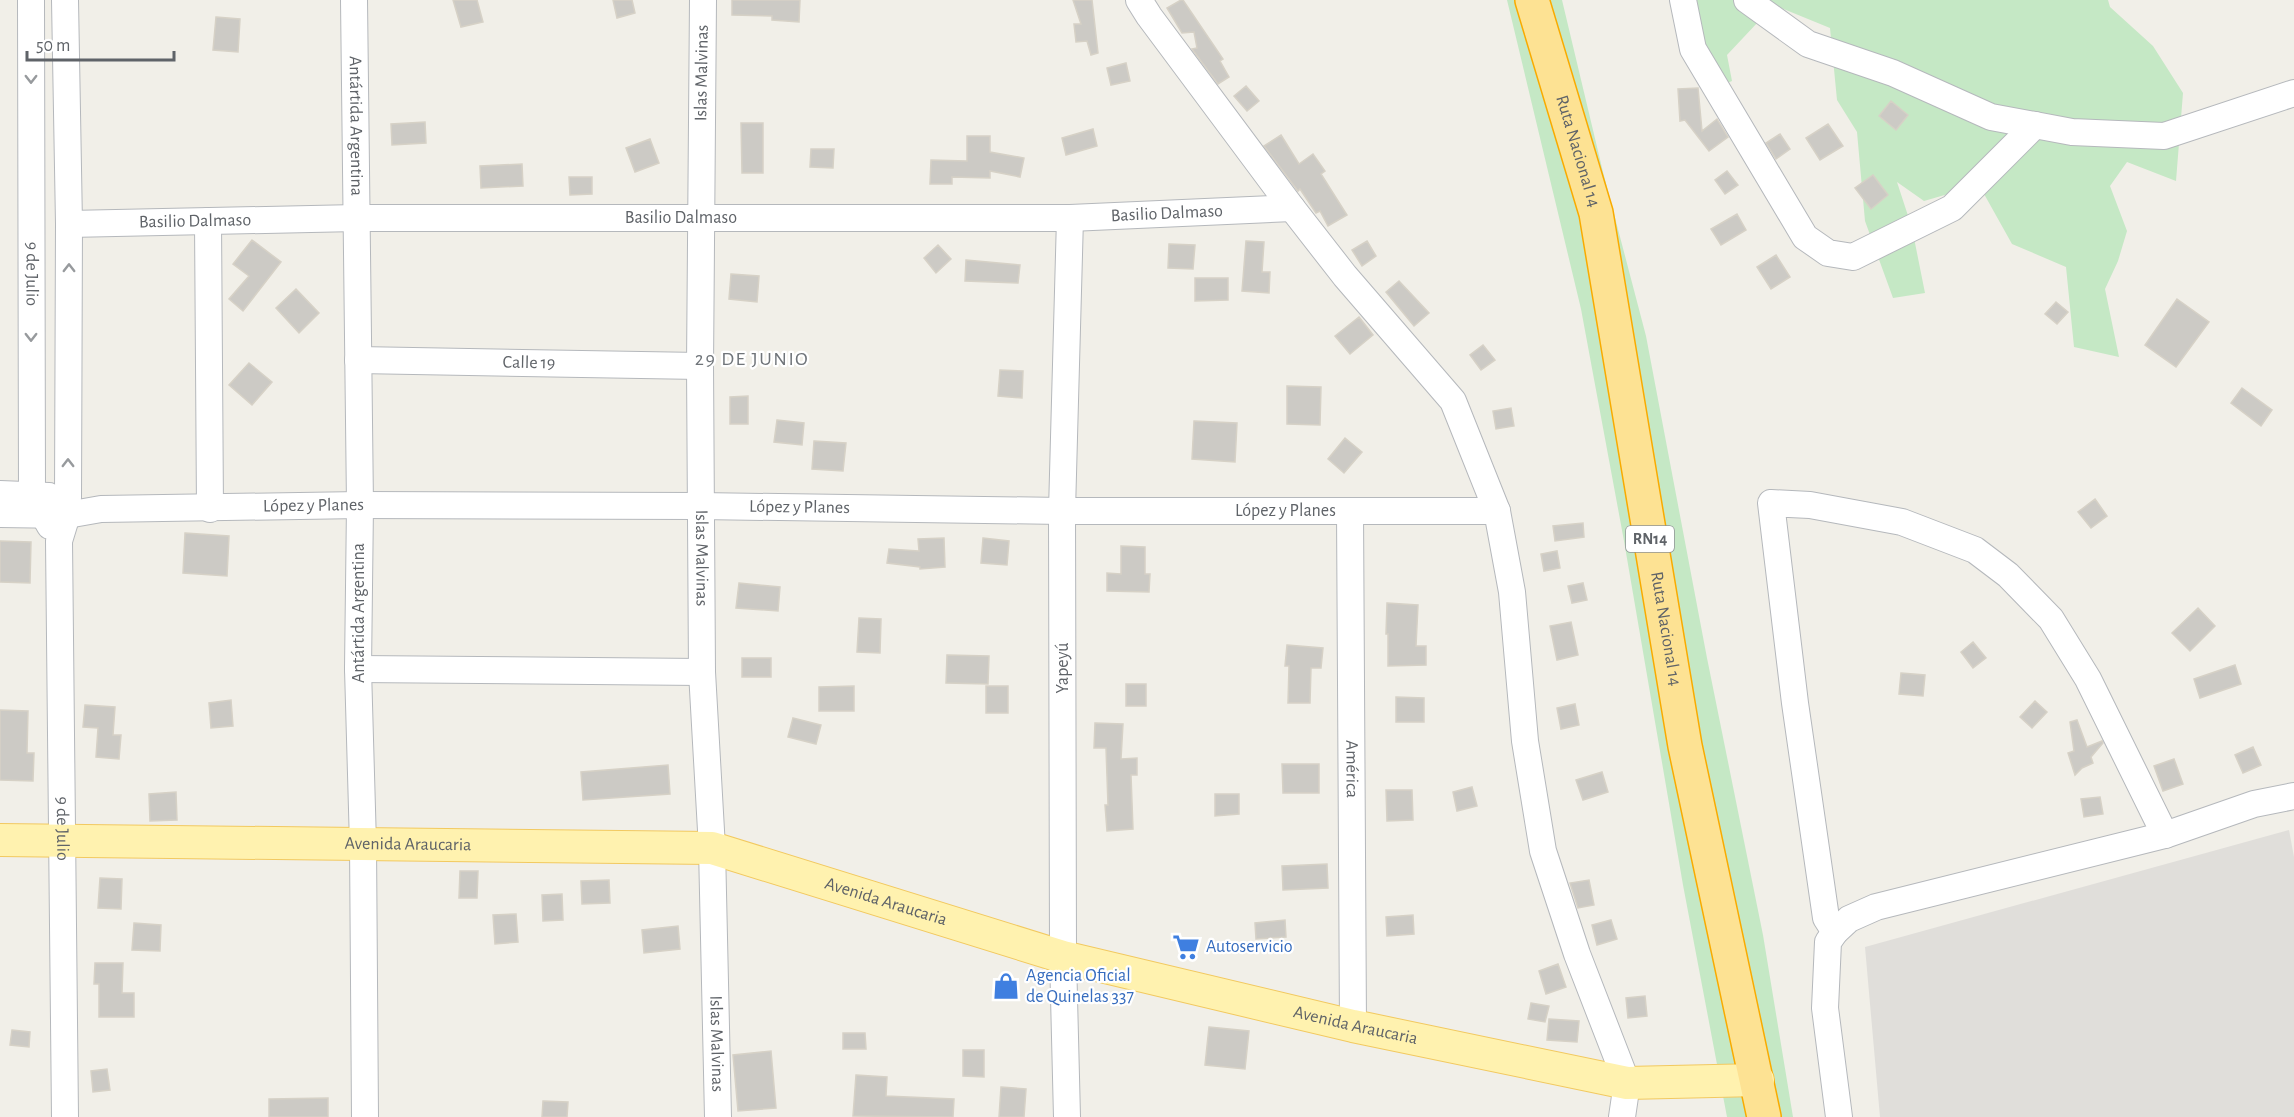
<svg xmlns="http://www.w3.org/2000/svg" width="2294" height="1117" viewBox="0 0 2294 1117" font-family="'Alegreya Sans',sans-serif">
<rect width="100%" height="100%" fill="#f1efe8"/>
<path fill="#e0deda" d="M2289,830L2294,857V1117H1880L1865,947Z"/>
<path fill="#c5e8c5" d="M1507,0H1562L1603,172L1646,336L1707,658L1763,935L1793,1117H1727L1683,885L1624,541L1581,309Z
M1689,0H2108L2110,7L2153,46L2183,93L2176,181L2127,162L2110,186L2127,231L2118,261L2105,289L2119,357L2074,347L2066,267L2012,244L1979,185L1924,201L1897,182L1912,228L1925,293L1893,298L1865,221L1857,132L1837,100L1830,28L1774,5L1727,55L1732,81L1713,89Z"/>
<path fill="#cccac5" stroke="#d6d1c6" stroke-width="1.5" d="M453,0H477L483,22L461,27Z
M613,0H632L635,13L617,18Z
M732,0H800L799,22L772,20V16L732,15Z
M1073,0H1092L1098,53L1091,55L1087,41L1076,42L1074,24H1081Z
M1181,0H1183L1223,59L1220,61L1229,77L1218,84L1192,49L1197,48L1194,32L1182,33L1167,8Z
M216,17L240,19L238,52L213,50Z
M1126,63L1130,81L1111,85L1107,68Z
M1246,86L1259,101L1247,111L1234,96Z
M1698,88L1702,131L1717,119L1728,137L1709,151L1685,120L1680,121L1678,89Z
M1891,101L1908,115L1896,130L1879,116Z
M425,122L426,143L392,145L391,124Z
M741,123H763V173H742Z
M1828,124L1843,146L1820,160L1806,138Z
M1093,129L1097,146L1066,155L1062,138Z
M1780,134L1790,149L1776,159L1766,143Z
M1281,135L1299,164L1313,154L1325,171L1321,174L1347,215L1328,226L1320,211L1316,213L1300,189L1298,191L1264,146Z
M967,136H990V152L1024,158L1020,177L990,171V178L952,177V184H930L931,160L967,161Z
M650,139L659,163L635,172L626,148Z
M811,149H834L833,168L810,167Z
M522,164L523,186L481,188L480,166Z
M1727,171L1738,185L1725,194L1715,180Z
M1873,175L1888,195L1871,209L1855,188Z
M569,177H592V194L570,195Z
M1737,214L1746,230L1721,245L1711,229Z
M252,240L281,262L243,311L229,299L249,276L233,264Z
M1246,241L1264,242L1262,272H1270L1269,293L1242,291Z
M1367,241L1376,256L1362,266L1352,250Z
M1169,244L1195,245L1193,269L1168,268Z
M938,245L951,259L936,273L924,258Z
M1776,255L1790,277L1771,289L1757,267Z
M966,260L1020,265L1018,283L965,281Z
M731,274L759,276L757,302L729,299Z
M1195,278H1228V300L1195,301Z
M1399,281L1429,313L1414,326L1386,292Z
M296,289L319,313L299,333L276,308Z
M2177,299L2209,322L2176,367L2145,345Z
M2056,302L2068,312L2057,324L2045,314Z
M1359,317L1373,335L1350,354L1335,336Z
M1483,345L1495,360L1481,370L1470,355Z
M249,363L272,382L252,405L229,385Z
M1000,370L1023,371L1022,398L998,396Z
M1287,386L1321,387L1320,425L1287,424Z
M2242,388L2272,410L2261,426L2231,403Z
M748,396V424H730V397Z
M1511,408L1514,426L1496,429L1493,411Z
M777,420L804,423L802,445L774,442Z
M1194,421L1237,423L1235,462L1192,459Z
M1345,438L1362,452L1344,473L1328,459Z
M814,441L846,443L843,471L812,469Z
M2095,499L2107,516L2091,528L2078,512Z
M1583,523L1584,537L1555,541L1553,526Z
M185,533L229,536L227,576L183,573Z
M944,538L945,567L920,569V567L887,563L889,549L919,551L918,539Z
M983,538L1009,541L1007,565L981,563Z
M0,541L31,542L30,583L0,582Z
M1121,546L1145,547V574H1150L1149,592L1107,591V573L1121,574Z
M1557,551L1560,568L1544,571L1541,554Z
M739,583L780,587L778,611L736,608Z
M1583,583L1587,600L1572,603L1568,586Z
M1387,603L1418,605L1416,646H1426V665L1388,666V634H1386Z
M2198,608L2215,626L2190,651L2172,633Z
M859,618L881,619L880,653L857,652Z
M1571,622L1578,655L1557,660L1550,626Z
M1973,642L1986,658L1973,668L1961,652Z
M1287,645L1323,648L1321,668H1311L1310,703H1288L1289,666H1285Z
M947,655L989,656L988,684L946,683Z
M742,658H771V677H742Z
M2235,665L2241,684L2200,698L2194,679Z
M1901,673L1925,675L1923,696L1899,694Z
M1126,684H1146V706H1126Z
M854,686V711H819V687Z
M986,686H1008V713H986Z
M1396,697L1424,698V722H1396Z
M231,700L233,726L211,728L209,703Z
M2035,701L2047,712L2032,728L2020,717Z
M1575,704L1579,725L1561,729L1557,708Z
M85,705L115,707L113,735H121L119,759L96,757L98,728L83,727Z
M0,710L28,711L27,753H34L33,781L0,780Z
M793,718L821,725L816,744L788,737Z
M2077,720L2087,747L2102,741L2103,743L2091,757L2093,763L2082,768L2075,775L2068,753L2074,751L2070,722Z
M1095,723L1123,724L1121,759L1137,758V775H1131L1133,829L1107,831L1105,805H1108L1106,748H1094Z
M2253,747L2261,765L2243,773L2235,755Z
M2174,759L2183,784L2163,791L2154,766Z
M1282,764H1319V793H1283Z
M668,765L670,794L583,800L581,772Z
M1602,772L1608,792L1583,800L1576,780Z
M1472,787L1477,806L1457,811L1453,792Z
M1386,790H1412L1413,820L1387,821Z
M176,792L177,820L150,821L149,794Z
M1215,794H1239V814L1215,816Z
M2100,797L2103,814L2084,817L2081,799Z
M1327,864L1328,888L1283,890L1282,866Z
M460,871H478L477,898H459Z
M100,878L122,879L121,909L98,908Z
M609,880L610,903L582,904L581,881Z
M1589,880L1594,905L1578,908L1570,883Z
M562,894L563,920L543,921L542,895Z
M516,914L518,942L495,944L493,915Z
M1413,915L1414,934L1387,936L1386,917Z
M1285,920L1286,937L1256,939L1255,923Z
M1611,920L1617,939L1597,945L1592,925Z
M134,923L161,925L160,951L132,950Z
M678,926L680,949L644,953L642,930Z
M95,963H123L122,993H134V1017H99V984H94Z
M1558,964L1566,987L1546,994L1539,971Z
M1645,996L1647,1016L1628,1018L1626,998Z
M1531,1003L1549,1006L1545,1022L1528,1019Z
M1549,1019L1579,1021L1577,1042L1547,1040Z
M1209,1027L1249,1031L1245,1069L1205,1065Z
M12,1030L30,1032L29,1047L10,1045Z
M843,1033H865L866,1049H843Z
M963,1050H984V1077L963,1076Z
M771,1051L776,1108L738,1111L733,1055Z
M107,1069L110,1090L93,1092L91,1071Z
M856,1075L887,1077L886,1096L954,1099L953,1117L853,1116Z
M1001,1087L1026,1089L1024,1117H999Z
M328,1098V1117H269V1099Z
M543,1101L568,1102L567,1117H542Z"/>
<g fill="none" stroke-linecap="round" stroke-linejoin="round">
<defs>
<g id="minor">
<path id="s1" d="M31,0L32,495L50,526"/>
<path id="s2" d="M65,0L69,224L68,497L67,515L59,541L65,1117"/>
<path id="s3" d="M354,0L360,505L358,669L363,844L365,1117"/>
<path id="s4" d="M703,0L700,366L702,672L712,848L718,1117"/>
<path d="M1139,0L1149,16L1292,208L1345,276L1453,401L1497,511L1512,592L1525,741L1543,851L1577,954L1627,1083L1622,1117"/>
<path d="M1683,0L1693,49L1805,237L1828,253L1853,257L1952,208L2035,125"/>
<path d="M1747,0L1808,44L1893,73L1991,117L2072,132L2164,136L2294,93"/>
<path d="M208,221L210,509"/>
<path id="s5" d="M69,224L357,218H1070L1292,208"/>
<path id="s6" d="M358,360L700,366"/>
<path d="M0,494L49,496"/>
<path id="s7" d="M1350,511L1353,1026"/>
<path id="s8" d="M0,514L67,515L101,509L360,505L700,506L1062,511H1497"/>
<path d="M358,669L702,672"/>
<path d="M1835,932L1826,918L1795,703L1771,503L1810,505L1902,522L1975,550L2008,575L2051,619L2088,679L2165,835"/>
<path d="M1067,1117L1063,957L1062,511L1070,218"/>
<path d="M1839,1117L1825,1008L1828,942L1835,932L1849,919L1876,907L2165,835L2254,804L2294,796"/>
</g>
<g id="major">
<path id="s9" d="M0,840L712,848L1063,957L1353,1026L1627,1083L1758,1080"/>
</g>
<g id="highway">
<path id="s10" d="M1532,0L1596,213L1685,746L1764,1117"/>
</g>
</defs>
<use href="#minor" stroke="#b5b8bc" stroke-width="28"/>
<use href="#major" stroke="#f2c960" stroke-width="34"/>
<use href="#highway" stroke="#f9ab00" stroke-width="36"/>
<use href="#minor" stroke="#fff" stroke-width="26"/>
<use href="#major" stroke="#fff2af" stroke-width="32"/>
<use href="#highway" stroke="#fde293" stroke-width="33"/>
</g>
<defs><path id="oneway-chevron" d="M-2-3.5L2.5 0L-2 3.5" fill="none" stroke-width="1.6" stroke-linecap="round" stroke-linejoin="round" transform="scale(1.5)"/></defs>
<g stroke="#979a9d">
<use href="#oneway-chevron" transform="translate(31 79) rotate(90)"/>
<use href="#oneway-chevron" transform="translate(69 268) rotate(-90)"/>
<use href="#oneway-chevron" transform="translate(31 337) rotate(90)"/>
<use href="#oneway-chevron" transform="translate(68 463) rotate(-90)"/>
</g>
<defs>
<symbol id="supermarket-bare" viewBox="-9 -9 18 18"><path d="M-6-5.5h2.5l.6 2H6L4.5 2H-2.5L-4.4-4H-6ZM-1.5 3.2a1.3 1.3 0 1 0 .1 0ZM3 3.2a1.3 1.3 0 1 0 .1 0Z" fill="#3f7fe0" stroke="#fff" stroke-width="2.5" paint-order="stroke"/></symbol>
<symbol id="shop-bare" viewBox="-9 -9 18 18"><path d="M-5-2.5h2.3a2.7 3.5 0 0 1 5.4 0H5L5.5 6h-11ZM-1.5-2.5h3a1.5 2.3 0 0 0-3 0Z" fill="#3f7fe0" stroke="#fff" stroke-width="2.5" paint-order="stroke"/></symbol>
</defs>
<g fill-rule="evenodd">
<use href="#supermarket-bare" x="1167" y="928" width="38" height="38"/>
<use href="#shop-bare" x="987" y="967" width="38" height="38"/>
</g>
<g text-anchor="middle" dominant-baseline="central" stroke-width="4.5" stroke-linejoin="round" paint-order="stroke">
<rect fill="#fff" stroke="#8f9295" stroke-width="1.5" x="1626" y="526" width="48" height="26" rx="4.5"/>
<g font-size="16" font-weight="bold" fill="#5f6368">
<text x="1650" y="539">RN14</text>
</g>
<g font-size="18" fill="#5f6368" stroke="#fff">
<text transform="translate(702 73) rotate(-89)">Islas Malvinas</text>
<text stroke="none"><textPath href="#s3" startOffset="126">Antártida Argentina</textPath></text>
<text stroke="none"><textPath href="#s10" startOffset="158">Ruta Nacional 14</textPath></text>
<text stroke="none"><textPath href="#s5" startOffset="1098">Basilio Dalmaso</textPath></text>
<text stroke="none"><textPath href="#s5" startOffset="612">Basilio Dalmaso</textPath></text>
<text stroke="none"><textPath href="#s5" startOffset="126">Basilio Dalmaso</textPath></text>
<text stroke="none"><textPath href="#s1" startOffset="274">9 de Julio</textPath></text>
<text stroke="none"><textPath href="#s6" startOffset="171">Calle 19</textPath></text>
<text stroke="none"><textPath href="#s8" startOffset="314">López y Planes</textPath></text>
<text stroke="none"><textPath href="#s8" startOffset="800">López y Planes</textPath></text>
<text stroke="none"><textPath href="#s8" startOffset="1286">López y Planes</textPath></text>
<text stroke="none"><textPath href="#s4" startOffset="558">Islas Malvinas</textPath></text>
<text transform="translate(359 613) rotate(-90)">Antártida Argentina</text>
<text stroke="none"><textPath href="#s10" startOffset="644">Ruta Nacional 14</textPath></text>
<text transform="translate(1063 668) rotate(-90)">Yapeyú</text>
<text stroke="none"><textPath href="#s7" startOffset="258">América</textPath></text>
<text stroke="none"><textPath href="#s2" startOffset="830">9 de Julio</textPath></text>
<text stroke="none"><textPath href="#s9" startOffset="408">Avenida Araucaria</textPath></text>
<text stroke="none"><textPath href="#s9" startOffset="894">Avenida Araucaria</textPath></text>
<text stroke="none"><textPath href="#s9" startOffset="1380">Avenida Araucaria</textPath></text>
<text stroke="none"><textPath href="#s4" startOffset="1044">Islas Malvinas</textPath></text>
</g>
<g font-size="18" fill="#366cbe" stroke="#fff" text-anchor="start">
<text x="1206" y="947">Autoservicio</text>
<text x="1026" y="976">Agencia Oficial<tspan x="1026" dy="21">de Quinelas 337</tspan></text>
</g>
<g font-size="20" letter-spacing="1.5" fill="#70757a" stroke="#fff">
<text x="752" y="359">29 DE JUNIO</text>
</g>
</g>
<path d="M27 51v9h147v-9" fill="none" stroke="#5f6368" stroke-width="3"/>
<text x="36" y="51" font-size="18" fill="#5f6368" stroke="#ffffff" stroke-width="4.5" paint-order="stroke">50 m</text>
</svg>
